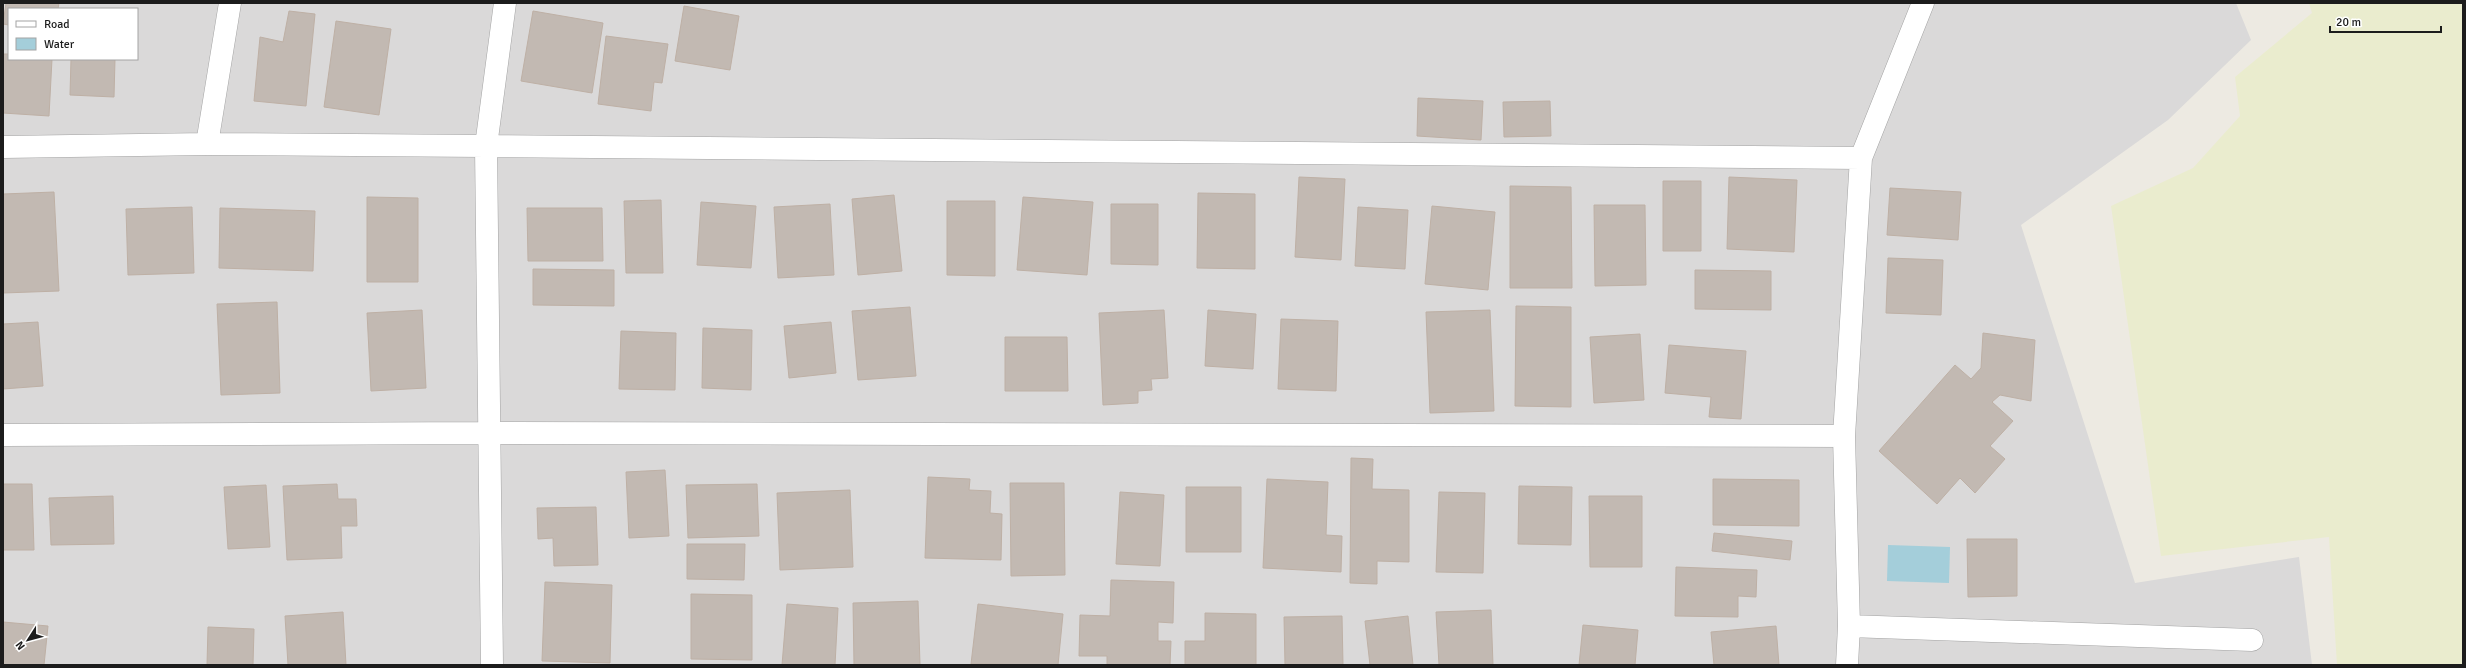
<svg xmlns="http://www.w3.org/2000/svg" width="2466" height="668" viewBox="0 0 2466 668" font-family="Signika,sans-serif">
<rect width="100%" height="100%" fill="#edeae2"/>
<path fill="#dad9d9" fill-rule="evenodd" d="M3,3H2236L2251,40L2168,120L2021,225L2135,583L2299,557L2312,665H3ZM9,9H137V59H9Z"/>
<path fill="#eaecce" d="M2309,3H2463V665H2337L2329,537L2161,556L2111,206L2193,168L2240,116L2235,77L2312,13Z"/>
<path fill="#a4ceda" d="M1888,545L1950,547L1949,583L1887,581Z"/>
<path fill="#c2b9b2" stroke="#beb0a5" d="M6,3H59L58,9H9V25L3,24Z
M684,6L739,16L730,70L675,61Z
M289,11L315,14L306,106L254,101L260,37L283,42Z
M533,11L603,23L592,93L521,81Z
M336,21L391,29L379,115L324,107Z
M606,36L668,44L662,83L654,82L651,111L598,104Z
M3,54H9V59H52L49,116L3,113Z
M71,59H115L114,97L70,95Z
M1418,98L1483,101L1481,140L1417,136Z
M1550,101L1551,136L1504,137L1503,102Z
M1299,177L1345,179L1341,260L1295,257Z
M1729,177L1797,180L1794,252L1727,249Z
M1663,181H1701V251H1663Z
M1510,186L1571,187L1572,288H1510Z
M1890,188L1961,192L1958,240L1887,235Z
M54,192L59,291L3,293V194Z
M1198,193L1255,194V269L1197,268Z
M894,195L902,271L858,275L852,199Z
M367,197L418,198V282H367Z
M1023,197L1093,202L1087,275L1017,270Z
M661,200L663,273H626L624,201Z
M947,201H995V276L947,275Z
M701,202L756,206L751,268L697,265Z
M830,204L834,275L778,278L774,207Z
M1111,204H1158V265L1111,264Z
M1594,205H1645L1646,285L1595,286Z
M1432,206L1495,212L1488,290L1425,284Z
M192,207L194,273L128,275L126,209Z
M1358,207L1408,210L1405,269L1355,266Z
M220,208L315,211L313,271L219,268Z
M527,208H602L603,261H528Z
M1888,258L1943,260L1941,315L1886,313Z
M533,269L614,270V306L533,305Z
M1695,270L1771,271V310L1695,309Z
M277,302L280,393L221,395L217,304Z
M1516,306L1571,307V407L1515,406Z
M910,307L916,376L858,380L852,311Z
M422,310L426,388L371,391L367,313Z
M1164,310L1168,378L1151,379L1152,390L1138,391V403L1103,405L1099,313Z
M1208,310L1256,314L1253,369L1205,366Z
M1490,310L1494,411L1430,413L1426,312Z
M1281,319L1338,321L1336,391L1278,389Z
M38,322L43,386L3,389V324Z
M831,322L836,373L789,378L784,326Z
M703,328L752,330L751,390L702,388Z
M621,331L676,333L675,390L619,389Z
M1983,333L2035,340L2031,401L2000,395L1992,402L2013,421L1990,446L2005,459L1975,493L1960,478L1937,504L1879,451L1955,365L1971,379L1981,368Z
M1640,334L1644,400L1594,403L1590,337Z
M1005,337H1067L1068,391H1005Z
M1669,345L1746,351L1741,419L1709,417L1711,397L1665,393Z
M1351,458L1373,459L1372,489L1409,490V562L1377,561V584L1350,583Z
M665,470L669,536L629,538L626,472Z
M928,477L970,479L969,490L991,491L990,513L1002,514L1001,560L925,558Z
M1267,479L1328,482L1326,535L1342,536L1341,572L1263,568Z
M1713,479L1799,480V526L1713,525Z
M1010,483H1064L1065,575L1011,576Z
M3,484H32L34,550H3Z
M337,484L338,499H356L357,526H341L342,558L287,560L283,486Z
M757,484L759,536L688,538L686,485Z
M266,485L270,547L228,549L224,487Z
M1519,486L1572,487L1571,545L1518,544Z
M1186,487H1241V552H1186Z
M850,490L853,567L780,570L777,493Z
M1120,492L1164,495L1160,566L1116,564Z
M1439,492L1485,493L1483,573L1436,572Z
M113,496L114,544L51,545L49,498Z
M1589,496H1642V567H1590Z
M596,507L598,565L554,566L553,538L538,539L537,508Z
M1714,533L1792,541L1790,560L1712,551Z
M1967,539H2017V596L1968,597Z
M687,544H745L744,580L687,579Z
M1676,567L1757,570L1756,597L1738,596V617L1675,616Z
M1111,580L1174,582L1173,623L1158,622V641H1171L1170,665H1107V656H1079L1080,615L1110,616Z
M545,582L612,585L610,663L542,661Z
M691,594L752,595V660L691,659Z
M918,601L920,665H854L853,603Z
M787,604L838,608L835,665H782Z
M978,604L1063,614L1058,665L971,664Z
M1491,610L1493,665H1439L1436,612Z
M343,612L346,665H288L285,616Z
M1205,613L1256,614V665H1185V641H1205Z
M1342,616L1343,665H1285L1284,617Z
M1408,616L1413,665H1370L1365,621Z
M3,622L48,626L44,665H3Z
M1583,625L1638,630L1635,665H1579Z
M1776,626L1779,665H1714L1711,632Z
M208,627L254,629L253,665H207Z"/>
<g fill="none" stroke-linecap="round" stroke-linejoin="round">
<defs>
<path id="minor" d="M207,144L230,3
M3,147L207,144L486,146L1861,158
M3,435L490,433L1844,436
M1849,626L2252,640
M492,665L486,146L505,3
M1847,665L1849,626L1844,436L1861,158L1923,3"/>
</defs>
<use href="#minor" stroke="#a3a3a3" stroke-width="23"/>
<use href="#minor" stroke="#fff" stroke-width="22"/>
</g>
<rect width="2466" height="668" fill="none" stroke="#1c1c1c" stroke-width="8"/>
<rect x="8" y="8" width="130" height="52" fill="#ffffff" stroke="#a4a4a4"/>
<rect x="16" y="21" width="20" height="6" fill="#ffffff" stroke="#a4a4a4"/>
<text x="44" y="28" font-size="12" fill="#1c1c1c">Road</text>
<rect x="16" y="38" width="20" height="12" fill="#a4ceda" stroke="#a4a4a4"/>
<text x="44" y="48" font-size="12" fill="#1c1c1c">Water</text>
<g transform="translate(28 640) rotate(234)" stroke="#ffffff" stroke-width="3" paint-order="stroke">
<path d="M0-3L7 15L0 10L-7 15Z" fill="#1c1c1c"/>
<text y="-6" font-size="11" font-weight="bold" text-anchor="middle" fill="#1c1c1c">N</text>
</g>
<path d="M2330 26v6h111v-6" fill="none" stroke="#1c1c1c" stroke-width="2"/>
<text x="2336" y="26" font-size="12" fill="#1c1c1c" stroke="#ffffff" stroke-width="3" paint-order="stroke">20 m</text>
</svg>
